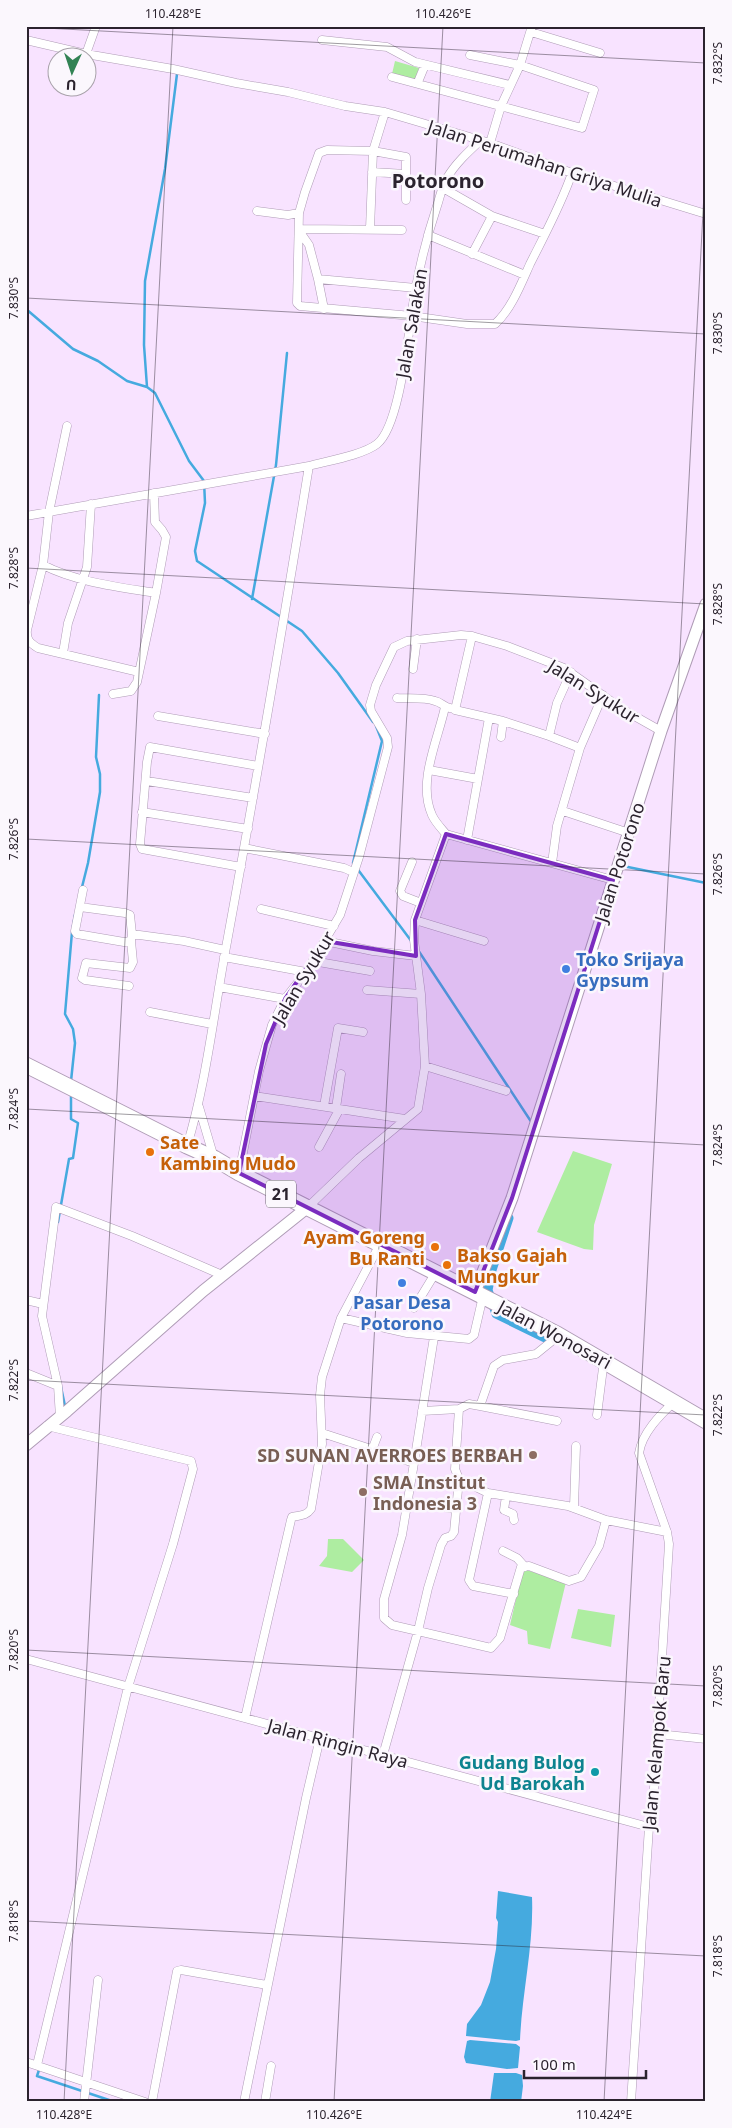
<svg xmlns="http://www.w3.org/2000/svg" width="732" height="2128" viewBox="0 0 732 2128" font-family="'Noto Sans',sans-serif">
<rect width="100%" height="100%" fill="#f8e3ff"/>
<path fill="#aeeda1" d="M395,61L419,68L415,80L392,74Z
M573,1151L612,1164L594,1225L593,1250L584,1249L537,1232Z
M328,1539H343L364,1560L352,1572L319,1566L327,1556Z
M523,1569L566,1582L550,1649L528,1644L527,1631L510,1625Z
M578,1609L615,1615L611,1647L571,1638Z"/>
<path fill="#45aadf" d="M498,1891L532,1897C534,1945 522,1992 520,2040L516,2041L466,2036L467,2024L481,2005L490,1982L496,1949L498,1922L496,1918Z
M470,2040L516,2044L520,2047L518,2068L507,2069L466,2063L464,2057L467,2041Z
M494,2073H516L522,2075L523,2086L521,2102H490Z"/>
<g fill="none" stroke-linecap="round" stroke-linejoin="round">
<path stroke="#45aadf" stroke-width="2.5" d="M26,309L73,349L98,361L127,381L147,387L155,393L189,461L204,481L205,503L195,551L197,561L302,631L338,673L373,722
M147,387L144,345L145,281L165,169L177,74
M252,599L276,465L287,353
M376,726L382,741L353,863L412,942
M623,866L706,883
M82,887L88,863L100,792V774L96,757L99,695
M73,926L75,915
M418,950L532,1123
M71,1081L75,1043L73,1029L65,1014L72,932
M58,1222L69,1159L73,1158L78,1123L71,1119V1094
M61,1387L65,1406
M40,2067L37,2076L115,2102"/>
<path stroke="#45aadf" stroke-width="9" d="M509,1218L492,1270L488,1290L496,1314L545,1338"/>
<defs>
<path id="street" d="M531,32L600,53
M26,40L86,54L173,69L236,83L288,92L345,106L385,112L490,143L572,173L706,214
M322,40L387,47L415,62L510,85
M86,54L96,26
M392,77L582,128L594,90L520,65L470,55
M418,82L425,65
M385,112L373,151L327,150L319,153L305,192L299,213L297,303L300,306L412,316L467,324H495C511,310 521,284 530,264C545,234 561,205 572,173
M490,143L501,106L520,65L532,26
M372,172L406,174
M443,188L492,216L545,234
M257,211L288,215L299,213
M299,229L402,230
M370,229L373,151L406,157V200
M300,232L309,245L318,279L416,288
M428,235L525,275
M472,254L492,216
M318,279L324,309
M67,426L49,512L43,565L27,630C26,640 30,643 38,648L139,672
M309,466C327,461 363,455 377,444C402,424 409,320 416,287C421,260 428,233 437,206C440,197 442,186 447,178C455,164 468,152 480,141
M26,516L309,466C283,625 256,784 227,942C214,1010 207,1080 187,1146
M43,565C76,582 119,587 156,593
M472,636L455,710L503,721L549,736L557,703L571,672
M63,653L68,623L87,567L91,504
M413,669L417,639
M113,694L131,691L137,682L156,593L166,537L162,530L155,522L154,493
M397,698C409,699 424,697 435,701C441,702 444,707 450,708
M445,707C438,740 417,782 432,815C435,822 441,828 446,834
M158,716L265,734
M549,736L580,748L557,826L552,863
M501,737L503,721
M580,748L603,695
M429,770L478,779
M147,781L253,798
M563,811L629,833
M142,812L248,829
M467,840L489,718
M244,848L344,868L353,872
M412,862L400,891L403,896L421,903
M241,867L142,849L140,844L147,762L150,747L258,766
M83,890L75,931L77,934L124,942L131,941L132,934L184,941L225,950
M80,907L125,913L130,915L132,934
M261,909L334,926
M415,920L484,941
M325,941L373,951L416,956
M224,957L306,972
M313,961L370,971
M129,986L85,980L82,978L86,963L130,968L133,962L131,941
M219,987L285,999
M367,990L421,994
M150,1012L212,1024
M425,1066L506,1091
M254,1096L405,1119
M324,1106L338,1028L363,1032
M199,1107L214,1158
M336,1108L341,1074
M319,1147L339,1110
M239,1173L259,1071L272,1025L285,999L306,972L340,915L359,857L388,747L387,738L371,711L370,705L376,685L394,647L407,641L461,635L472,636L507,646L564,668L622,709L661,731
M308,1207L359,1158L418,1109L425,1066L421,994L414,940L415,920L446,834L613,880
M26,1300L43,1304
M414,1308L436,1272
M341,1318L380,1244
M557,1334L552,1341L536,1354L503,1360L494,1366L480,1406L469,1404L459,1409L455,1469L459,1479L488,1493L568,1506L606,1520L667,1532
M26,1373L58,1386L60,1417
M58,1386L42,1316L56,1207L132,1236L222,1275
M480,1406L557,1421
M422,1411L459,1409
M597,1415L604,1360
M322,1433L414,1463L402,1535L384,1599V1618L392,1625L491,1648L500,1638L521,1567L529,1566L569,1581L581,1577L599,1546L606,1520
M372,1450L377,1437
M414,1463L434,1337
M488,1493L469,1580L473,1586L514,1594
M506,1496L504,1510L513,1514L514,1520
M408,1502L456,1509
M574,1507L576,1446
M503,1551L517,1558L525,1567
M26,1659L649,1827
M245,1718L291,1520L292,1517C301,1515 306,1516 311,1509L322,1444L320,1395L322,1377L341,1318L407,1333L469,1339L474,1335L483,1296
M658,1734L706,1739
M383,1755L418,1631L428,1588L441,1545L445,1538L451,1536L454,1532L459,1479
M26,2062L145,2102
M37,2065L128,1687L173,1544L193,1469L191,1461L47,1426
M84,2102L98,1980
M152,2102L177,1971L181,1970L267,1985
M244,2102L306,1798L320,1738
M265,2102L271,2066
M631,2102L649,1827L653,1804L669,1544L667,1532L639,1453C642,1433 660,1415 674,1402"/>
<path id="secondary" d="M475,1292L512,1198L661,731L706,604
M26,1445L67,1411L203,1291L308,1207"/>
<path id="highway" d="M26,1065L187,1146L214,1158L239,1173L557,1334L706,1421"/>
</defs>
<use href="#street" stroke="#af9cb6" stroke-width="9"/>
<use href="#secondary" stroke="#af9cb6" stroke-width="13"/>
<use href="#highway" stroke="#af9cb6" stroke-width="17"/>
<use href="#street" stroke="#fff" stroke-width="8"/>
<use href="#secondary" stroke="#fff" stroke-width="11"/>
<use href="#highway" stroke="#fff" stroke-width="15"/>
</g>
<path fill="#7b2cbf" fill-opacity="0.2" stroke="#7b2cbf" stroke-width="4" stroke-linejoin="round" d="M446,834L613,880L512,1198L475,1292L239,1173L266,1044L285,999L325,941L416,956L415,920Z"/>
<path fill="none" stroke="#2b232e" stroke-width="1" stroke-opacity="0.45" d="M26,27L706,63M26,298L706,334M26,568L706,604M26,839L706,874M26,1109L706,1145M26,1380L706,1415M26,1650L706,1686M26,1921L706,1956M64,2102L173,26M334,2102L443,26M604,2102L706,155"/>
<g fill="#3f7fe0" stroke="#fbf7fd" stroke-width="2">
<circle cx="566" cy="969" r="5"/>
<circle cx="402" cy="1283" r="5"/>
</g>
<g fill="#e8710a" stroke="#fbf7fd" stroke-width="2">
<circle cx="150" cy="1152" r="5"/>
<circle cx="435" cy="1247" r="5"/>
<circle cx="447" cy="1265" r="5"/>
</g>
<g fill="#8d6e63" stroke="#fbf7fd" stroke-width="2">
<circle cx="533" cy="1455" r="5"/>
<circle cx="363" cy="1492" r="5"/>
</g>
<circle fill="#0f9aa8" stroke="#fbf7fd" stroke-width="2" cx="595" cy="1772" r="5"/>
<g text-anchor="middle" dominant-baseline="central" stroke-width="5" stroke-linejoin="round" paint-order="stroke">
<rect fill="#fbf7fd" stroke="#69636c" stroke-width="1" x="266" y="1180.5" width="30" height="27" rx="4"/>
<g font-size="16" font-weight="bold" fill="#2b232e">
<text x="281" y="1194">21</text>
</g>
<g font-size="18" fill="#2b232e" stroke="#fbf7fd">
<text transform="translate(545 163) rotate(18)">Jalan Perumahan Griya Mulia</text>
<text transform="translate(411 323) rotate(-80)">Jalan Salakan</text>
<text transform="translate(594 691) rotate(32)">Jalan Syukur</text>
<text transform="translate(619 862) rotate(-72)">Jalan Potorono</text>
<text transform="translate(303 977) rotate(-59)">Jalan Syukur</text>
<text transform="translate(555 1334) rotate(28)">Jalan Wonosari</text>
<text transform="translate(338 1743) rotate(15)">Jalan Ringin Raya</text>
<text transform="translate(656 1743) rotate(-85)">Jalan Kelampok Baru</text>
</g>
<g font-size="18" font-weight="bold" fill="#366cbe" stroke="#fbf7fd" text-anchor="start">
<text x="576" y="959">Toko Srijaya<tspan x="576" dy="21">Gypsum</tspan></text>
<text x="402" y="1302" text-anchor="middle">Pasar Desa<tspan x="402" dy="21">Potorono</tspan></text>
</g>
<g font-size="18" font-weight="bold" fill="#c56008" stroke="#fbf7fd" text-anchor="start">
<text x="160" y="1142">Sate<tspan x="160" dy="21">Kambing Mudo</tspan></text>
<text x="425" y="1237" text-anchor="end">Ayam Goreng<tspan x="425" dy="21">Bu Ranti</tspan></text>
<text x="457" y="1255">Bakso Gajah<tspan x="457" dy="21">Mungkur</tspan></text>
</g>
<g font-size="18" font-weight="bold" fill="#785e54" stroke="#fbf7fd" text-anchor="end">
<text x="523" y="1455">SD SUNAN AVERROES BERBAH</text>
<text x="373" y="1482" text-anchor="start">SMA Institut<tspan x="373" dy="21">Indonesia 3</tspan></text>
</g>
<g font-size="18" font-weight="bold" fill="#0d838f" stroke="#fbf7fd" text-anchor="end">
<text x="585" y="1762">Gudang Bulog<tspan x="585" dy="21">Ud Barokah</tspan></text>
</g>
<g font-size="20" font-weight="bold" fill="#2b232e" stroke="#fbf7fd">
<text x="438" y="180">Potorono</text>
</g>
</g>
<rect width="732" height="2128" fill="none" stroke="#fbf7fd" stroke-width="55"/>
<g transform="translate(72 72) rotate(183)"><circle r="24" fill="#fbf7fd" stroke="#a8a2aa"/>
<path d="M0-4L9 19L0 12L-9 19Z" fill="#328354"/>
<text y="-8" font-size="14" font-weight="bold" text-anchor="middle" fill="#2b232e">U</text>
</g>
<path d="M524 2070v8h122v-8" fill="none" stroke="#2b232e" stroke-width="2.5"/>
<text x="532" y="2070" font-size="15" fill="#2b232e" stroke="#fbf7fd" stroke-width="4" paint-order="stroke">100 m</text>
<rect x="28" y="28" width="676" height="2072" fill="none" stroke="#2b232e" stroke-width="2"/>
<g font-size="12" text-anchor="middle" fill="#2b232e">
<text x="173" y="18">110.428°E</text>
<text x="443" y="18">110.426°E</text>
<text transform="translate(718 63) rotate(-90)" y="4">7.832°S</text>
<text transform="translate(14 298) rotate(-90)" y="4">7.830°S</text>
<text transform="translate(718 333) rotate(-90)" y="4">7.830°S</text>
<text transform="translate(14 568) rotate(-90)" y="4">7.828°S</text>
<text transform="translate(718 604) rotate(-90)" y="4">7.828°S</text>
<text transform="translate(14 839) rotate(-90)" y="4">7.826°S</text>
<text transform="translate(718 874) rotate(-90)" y="4">7.826°S</text>
<text transform="translate(14 1109) rotate(-90)" y="4">7.824°S</text>
<text transform="translate(718 1145) rotate(-90)" y="4">7.824°S</text>
<text transform="translate(14 1380) rotate(-90)" y="4">7.822°S</text>
<text transform="translate(718 1415) rotate(-90)" y="4">7.822°S</text>
<text transform="translate(14 1650) rotate(-90)" y="4">7.820°S</text>
<text transform="translate(718 1686) rotate(-90)" y="4">7.820°S</text>
<text transform="translate(14 1921) rotate(-90)" y="4">7.818°S</text>
<text transform="translate(718 1956) rotate(-90)" y="4">7.818°S</text>
<text x="64" y="2119">110.428°E</text>
<text x="334" y="2119">110.426°E</text>
<text x="604" y="2119">110.424°E</text>
</g>
</svg>
